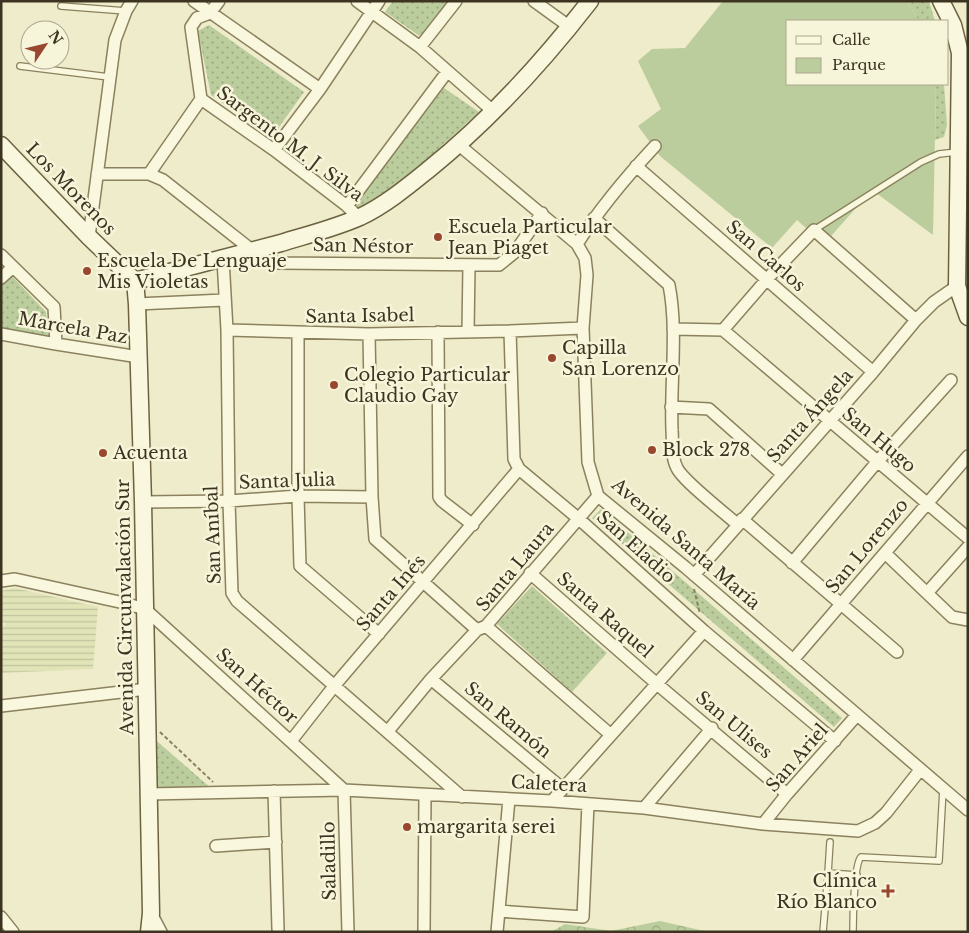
<svg xmlns="http://www.w3.org/2000/svg" width="969" height="933" viewBox="0 0 969 933" font-family="'Libre Baskerville',serif">
<defs>
<pattern id="farmland-rules" width="6" height="5" patternUnits="userSpaceOnUse" patternTransform="scale(1.25)"><rect width="6" height="5" fill="#e1e4b7"/><path d="M0 2.5h6" fill="none" stroke="#c2c49d"/></pattern>
<pattern id="green-dots" width="8" height="8" patternUnits="userSpaceOnUse" patternTransform="scale(1.25)"><rect width="8" height="8" fill="#bccd9d"/><path d="M2 2h.1M6 6h.1" fill="none" stroke="#9aa780" stroke-width="1.8" stroke-linecap="round"/></pattern>
<pattern id="forest-crowns" width="20" height="18" patternUnits="userSpaceOnUse" patternTransform="scale(1.25)"><rect width="20" height="18" fill="#bccd9d"/><path d="M2 6a3 3 0 1 1 6 0M12 15a3 3 0 1 1 6 0" fill="none" stroke="#9aa780"/></pattern>
</defs>
<rect width="100%" height="100%" fill="#eeecca"/>
<path fill="url(#farmland-rules)" d="M15,588L98,607L93,669L1,673V629L6,624L1,621V591Z"/>
<path fill="url(#green-dots)" d="M393,1H449L424,39L385,12Z
M907,1H929L935,21H919Z
M209,25L304,92L272,137L211,95L198,31Z
M936,84H944L947,125L944,137L935,140Z
M444,88L479,112L401,183L360,212L352,208Z
M11,275L46,312L49,339L1,329V285Z
M601,509L842,718L834,727L592,518Z
M532,586L607,653L572,692L497,624Z
M151,736L212,789L151,788Z"/>
<path fill="url(#forest-crowns)" d="M660,921L709,932H551L565,924L611,931Z"/>
<path fill="#bccd9d" d="M723,1H907L919,21H788V84H936L933,235L872,190L824,244L797,220L772,248L660,156L638,126L661,109L638,61L652,49L685,48Z
M968,101V282L963,266L965,104Z"/>
<g fill="none" stroke-linecap="round" stroke-linejoin="round">
<defs>
<path id="lane" d="M61,6L126,11
M20,66L109,77
M814,230L921,162L939,154L957,152
M828,873L830,842
M823,932L828,873L857,875
M853,932C853,918 854,864 861,857L939,861L943,789"/>
<path id="street" d="M194,1L320,89
M357,1L420,47L494,112
M534,1L570,27
M420,47L456,1
M201,99L274,150L347,206L359,218
M201,99L191,27L197,18L210,13L219,1
M459,145L577,244L585,258L587,275L583,328L588,462L598,496L685,567L968,810
M274,150L320,89L379,1
M636,166L873,372
M97,174H149L163,180L253,251L267,260L278,263L499,265L515,252L542,213
M149,174L201,99
M347,206L447,72
M594,218L669,285C678,330 670,384 672,430C673,442 671,457 677,468C683,481 725,513 738,525
M89,237L115,40L126,11L132,1
M577,244C600,208 627,176 655,146
M1,255L54,307L56,344
M223,259L227,330L229,501L232,593L237,601L462,797
M1,278L13,267
M137,304L224,300
M673,329L723,330
M227,330L369,334L510,331L583,328
M723,330L968,538
M723,330L767,279L814,230L916,320
M510,331L514,459L519,469L579,519L704,631L835,741
M298,332V496L300,566L379,634
M438,332L439,497L442,501L473,525
M468,332L469,265
M1,334L56,344L139,357
M369,334L372,497L375,539L477,630
M671,407L709,409L782,474
M143,502L229,501L298,496L372,497
M742,519L897,652
M885,553L952,617L968,620
M792,563L877,462L951,380
M530,573L657,684L787,794
M694,575L873,372L916,320L934,302L957,286
M1,581L15,579L124,603L145,609L344,790L348,932
M927,593L968,547
M486,626L611,735
M793,660L968,456
M431,679L563,789
M1,706L147,689
M388,731L431,679L477,630L486,626L598,496
M291,741L335,685L519,469
M274,791L278,929
M149,794L344,790L552,801L644,808L763,824L858,831L875,823L886,813L920,770
M552,801L704,631
M644,808L712,728
M763,824L787,794L857,715
M216,846L276,842
M499,911L583,917L588,804
M151,913L161,932
M1,917L13,932
M424,932L425,795
M497,932L509,799"/>
<path id="secondary" d="M941,1L953,25L960,53L957,286L968,317
M1,145L89,237L135,281
M135,281L137,304L143,502L151,913L149,932
M135,281C184,268 232,256 281,243C307,235 335,228 360,217C385,205 407,187 428,170C489,121 542,63 590,1"/>
</defs>
<use href="#lane" stroke="#8b815e" stroke-width="8"/>
<use href="#street" stroke="#8b815e" stroke-width="14"/>
<use href="#secondary" stroke="#6d6241" stroke-width="19"/>
<path stroke="#8b815e" stroke-width="2" stroke-dasharray="4 2.5" stroke-linecap="butt" d="M694,589L700,614
M160,732L213,782"/>
<use href="#lane" stroke="#f9f7dd" stroke-width="5.5"/>
<use href="#street" stroke="#f9f7dd" stroke-width="11"/>
<use href="#secondary" stroke="#f9f7dd" stroke-width="16"/>
</g>
<g fill="#99472f" stroke="#f6f4d9" stroke-width="2">
<circle cx="438" cy="237" r="5"/>
<circle cx="87" cy="271" r="5"/>
<circle cx="552" cy="358" r="5"/>
<circle cx="334" cy="385" r="5"/>
<circle cx="652" cy="450" r="5"/>
<circle cx="103" cy="453" r="5"/>
<circle cx="407" cy="827" r="5"/>
<path d="M885.5 883.5h5v5h5v5h-5v5h-5v-5h-5v-5h5z"/>
</g>
<g text-anchor="middle" dominant-baseline="central" stroke-width="5" stroke-linejoin="round" paint-order="stroke">
<g font-size="18" fill="#3c3421" stroke="#f6f4d9">
<text transform="translate(290 144) rotate(37)">Sargento M. J. Silva</text>
<text transform="translate(71 189) rotate(46)">Los Morenos</text>
<text transform="translate(363 246) rotate(1)">San Néstor</text>
<text transform="translate(766 256) rotate(41)">San Carlos</text>
<text transform="translate(360 316) rotate(-1)">Santa Isabel</text>
<text transform="translate(73 328) rotate(10)">Marcela Paz</text>
<text transform="translate(810 416) rotate(-48)">Santa Ángela</text>
<text transform="translate(879 440) rotate(40)">San Hugo</text>
<text transform="translate(287 481) rotate(-2)">Santa Julia</text>
<text transform="translate(213 535) rotate(-92)">San Aníbal</text>
<text transform="translate(686 544) rotate(41)">Avenida Santa María</text>
<text transform="translate(867 546) rotate(-50)">San Lorenzo</text>
<text transform="translate(636 547) rotate(42)">San Eladio</text>
<text transform="translate(515 567) rotate(-50)">Santa Laura</text>
<text transform="translate(391 593) rotate(-49)">Santa Inés</text>
<text transform="translate(125 607) rotate(-91)">Avenida Circunvalación Sur</text>
<text transform="translate(605 615) rotate(41)">Santa Raquel</text>
<text transform="translate(257 686) rotate(42)">San Héctor</text>
<text transform="translate(508 720) rotate(40)">San Ramón</text>
<text transform="translate(734 725) rotate(40)">San Ulises</text>
<text transform="translate(797 758) rotate(-49)">San Ariel</text>
<text transform="translate(549 784) rotate(3)">Caletera</text>
<text transform="translate(329 861) rotate(-91)">Saladillo</text>
</g>
<g font-size="18" fill="#3c3421" stroke="#f6f4d9" text-anchor="start">
<text x="448" y="227">Escuela Particular<tspan x="448" dy="21">Jean Piaget</tspan></text>
<text x="97" y="261">Escuela De Lenguaje<tspan x="97" dy="21">Mis Violetas</tspan></text>
<text x="562" y="348">Capilla<tspan x="562" dy="21">San Lorenzo</tspan></text>
<text x="344" y="375">Colegio Particular<tspan x="344" dy="21">Claudio Gay</tspan></text>
<text x="662" y="450">Block 278</text>
<text x="113" y="453">Acuenta</text>
<text x="417" y="827">margarita serei</text>
<text x="877" y="881" text-anchor="end">Clínica<tspan x="877" dy="21">Río Blanco</tspan></text>
</g>
</g>
<rect width="969" height="933" fill="none" stroke="#3c3421" stroke-width="5"/>
<rect x="786" y="20" width="162" height="65" fill="#f6f4d9" stroke="#aca78f"/>
<rect x="796" y="36" width="25" height="8" fill="#f9f7dd" stroke="#aca78f"/>
<text x="832" y="45" font-size="15" fill="#3c3421">Calle</text>
<rect x="796" y="58" width="25" height="15" fill="#bccd9d" stroke="#aca78f"/>
<text x="832" y="70" font-size="15" fill="#3c3421">Parque</text>
<g transform="translate(45 45) rotate(55)"><circle r="24" fill="#f6f4d9" stroke="#aca78f"/>
<path d="M0-4L9 19L0 12L-9 19Z" fill="#99472f"/>
<text y="-8" font-size="14" font-weight="bold" text-anchor="middle" fill="#3c3421">N</text>
</g>
</svg>
